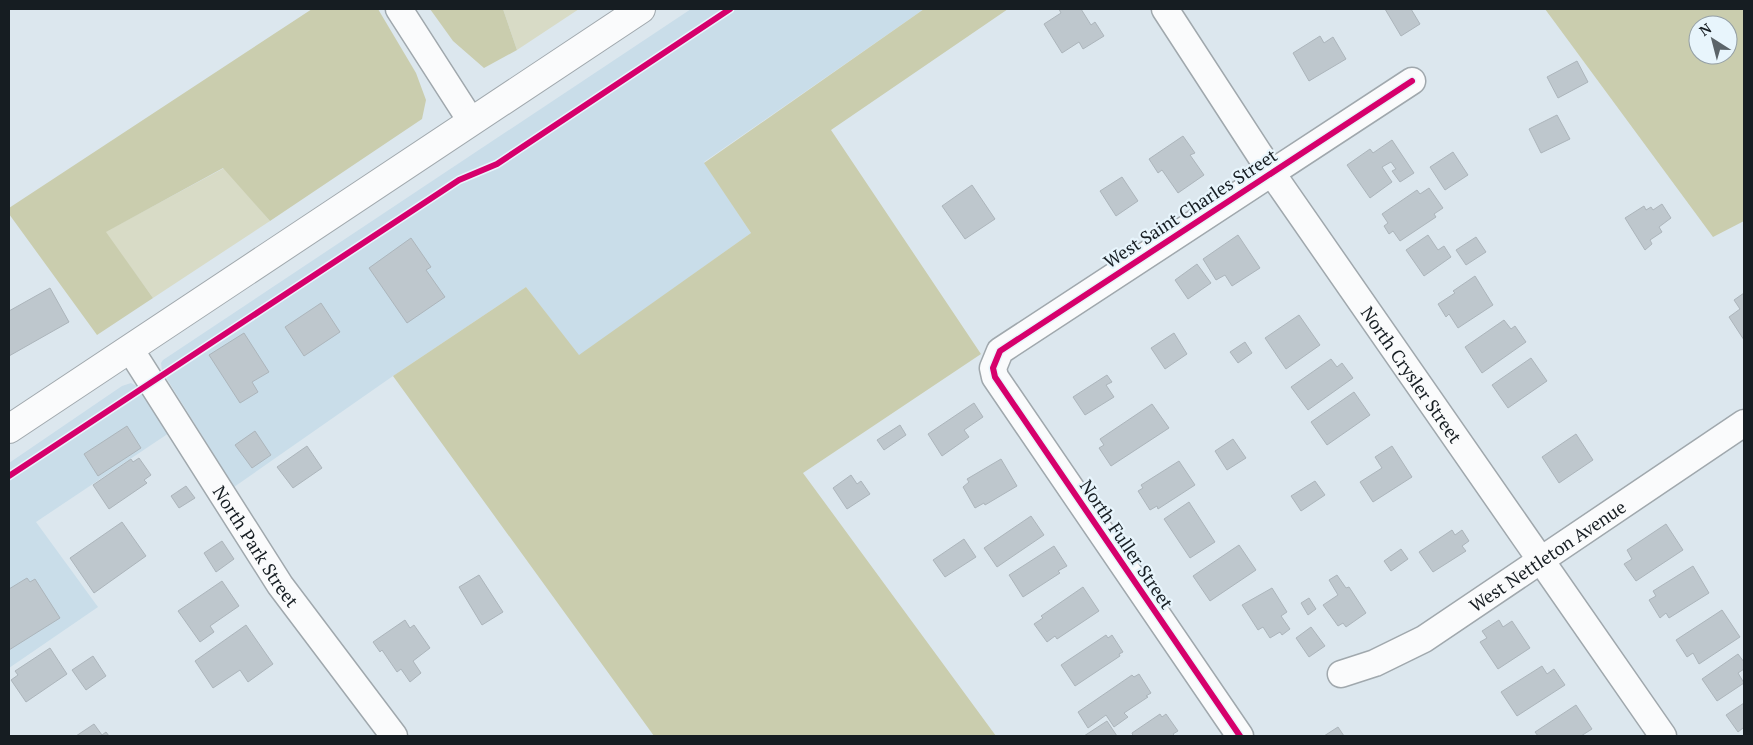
<svg xmlns="http://www.w3.org/2000/svg" width="1753" height="745" viewBox="0 0 1753 745" font-family="'PT Serif',serif">
<rect width="100%" height="100%" fill="#dce7ee"/>
<path fill="#c9dde9" d="M691,9H924L704,162L751,233L579,356L526,287L393,376L234,487L162,371L161,363L163,360Z
M131,383L142,389L169,433L36,522L98,607L9,668V463L122,386Z"/>
<path fill="#d8dbc6" d="M503,9H579L517,50Z
M224,168L270,221L153,298L105,232Z"/>
<path fill="#cacdae" fill-rule="evenodd" d="M312,9H378L416,73L426,100L422,119L270,221L223,168L106,232L153,298L97,335L9,214V208Z
M430,9H503L517,50L484,68L453,41Z
M924,9H1008L831,130L981,354L803,473L996,736H654L393,376L526,287L579,355L751,233L704,163Z
M1545,9H1744V221L1713,237ZM1698,25H1728V55H1698Z"/>
<path fill="#bec7cd" stroke="#acb5bb" d="M1059,9H1081L1091,25L1095,22L1104,36L1083,49L1079,42L1062,53L1044,24L1061,13Z
M1385,9H1411L1420,24L1401,36Z
M1320,36L1324,43L1333,37L1346,59L1309,81L1293,53Z
M1577,61L1588,82L1558,98L1547,77Z
M1557,115L1570,139L1541,153L1529,129Z
M1183,136L1195,153L1190,155L1204,175L1178,193L1162,170L1158,173L1149,159Z
M1392,140L1414,173L1400,182L1392,171L1396,169L1391,162L1382,167L1392,182L1370,198L1347,165L1370,149L1373,153Z
M1453,152L1468,175L1445,190L1430,167Z
M1122,177L1138,201L1116,216L1100,191Z
M972,185L995,219L965,239L942,206Z
M1429,188L1443,208L1434,214L1436,217L1400,241L1393,231L1389,234L1384,226L1388,223L1382,214L1417,190L1420,194Z
M1662,204L1671,218L1659,227L1662,232L1650,240L1652,244L1645,250L1625,218L1644,206L1646,210L1651,207L1653,210Z
M1238,235L1260,268L1232,286L1225,275L1216,280L1203,259Z
M1428,235L1438,250L1444,246L1451,257L1424,276L1406,250Z
M1476,237L1486,252L1466,265L1456,250Z
M411,238L431,267L426,270L445,297L407,323L369,268Z
M1197,264L1211,283L1188,299L1175,280Z
M1475,276L1493,305L1458,328L1449,314L1446,317L1438,304L1455,293L1453,291Z
M50,288L69,322L9,356V311Z
M1744,293V340L1729,317L1740,309L1734,300Z
M321,303L340,332L304,356L285,327Z
M1299,315L1320,345L1286,369L1265,338Z
M1504,320L1511,329L1515,326L1526,342L1482,373L1465,347Z
M244,333L269,372L252,382L258,392L240,403L209,355Z
M1174,333L1187,354L1165,369L1151,348Z
M1245,342L1252,353L1238,363L1230,352Z
M1531,358L1547,381L1508,408L1492,385Z
M1331,359L1337,367L1342,363L1353,378L1308,410L1291,387Z
M1107,375L1112,382L1106,385L1114,397L1085,415L1073,397Z
M1354,392L1370,415L1327,445L1311,422Z
M974,403L983,417L964,430L969,437L942,456L928,434Z
M1152,404L1169,428L1111,466L1099,448L1104,445L1100,439Z
M900,425L906,435L884,450L877,440Z
M127,426L141,448L98,476L84,454Z
M255,431L271,455L252,468L235,445Z
M1576,434L1593,460L1559,483L1542,457Z
M1233,439L1246,458L1227,470L1215,451Z
M307,446L322,468L293,488L277,467Z
M1392,446L1412,477L1373,502L1360,482L1382,468L1375,457Z
M139,458L151,475L144,480L147,483L109,509L93,485L131,459L133,462Z
M1001,459L1017,486L985,505L984,503L975,508L963,487L969,482L967,479Z
M1179,461L1195,485L1158,509L1157,506L1150,510L1138,491L1143,488L1141,485Z
M851,475L857,484L861,481L870,494L847,509L833,488Z
M1315,481L1325,495L1301,511L1291,496Z
M186,486L195,498L179,508L171,496Z
M1189,502L1215,542L1190,558L1164,519Z
M1031,516L1044,535L997,567L984,548Z
M122,522L146,556L94,593L70,558Z
M1666,524L1683,550L1636,581L1624,564L1632,559L1627,550Z
M1452,530L1455,535L1462,530L1469,541L1462,546L1466,551L1433,572L1419,552Z
M964,539L976,557L945,577L933,560Z
M222,541L234,559L216,572L204,553Z
M1239,545L1256,570L1210,601L1193,576Z
M1054,546L1067,566L1058,571L1060,573L1023,597L1009,575Z
M1401,549L1408,559L1391,571L1384,561Z
M1693,566L1709,593L1669,618L1666,613L1660,618L1649,600L1656,596L1653,591Z
M479,575L503,612L482,625L459,587Z
M1337,575L1346,588L1349,587L1366,613L1346,627L1343,623L1338,626L1323,605L1338,595L1329,580Z
M27,578L30,582L35,579L60,618L9,650V589Z
M222,581L239,606L210,626L214,632L200,642L178,611Z
M1083,587L1099,611L1057,639L1055,636L1047,642L1034,624L1043,618L1041,616Z
M1272,588L1287,612L1281,616L1290,629L1282,635L1280,632L1270,638L1263,627L1258,630L1242,605Z
M1309,598L1316,609L1308,615L1301,603Z
M1722,610L1740,637L1699,664L1693,653L1687,657L1676,640Z
M405,620L410,628L414,625L430,648L413,661L421,673L410,682L401,669L397,672L382,650L380,652L373,642Z
M1499,620L1503,627L1512,621L1530,648L1498,669L1480,642L1487,638L1482,631Z
M246,625L273,664L248,682L240,670L213,688L195,661Z
M1311,627L1325,646L1309,657L1296,638Z
M1106,635L1108,638L1112,635L1123,652L1119,654L1120,656L1075,686L1061,665Z
M50,648L67,674L26,702L11,680L18,675L15,671Z
M1738,654L1744,662V669L1738,673L1744,683L1717,701L1702,679Z
M93,656L106,676L86,690L72,670Z
M1542,666L1547,674L1554,669L1565,685L1517,716L1501,692Z
M1139,674L1151,693L1146,696L1148,697L1124,713L1128,717L1114,727L1106,715L1088,728L1078,712L1132,675L1134,677Z
M1744,703V730L1743,728L1738,732L1726,715Z
M1576,705L1592,729L1581,736H1538L1535,732Z
M1160,714L1162,717L1166,714L1178,731L1173,734L1175,736H1133L1132,733Z
M1107,721L1117,736H1084Z
M94,724L102,735L106,732L109,736H76Z
M1338,727L1344,736H1324Z"/>
<g fill="none" stroke-linecap="round" stroke-linejoin="round">
<defs>
<g id="minor">
<path d="M399,9L471,121"/>
<path id="s1" d="M1165,9L1271,172L1663,736"/>
<path id="s2" d="M130,349L280,585L394,736"/>
<path id="s3" d="M1341,674L1375,663L1424,639L1744,423"/>
<path d="M1240,736L995,377L993,368L1000,351L1412,81"/>
</g>
<path id="primary" d="M9,429L641,9"/>
</defs>
<use href="#minor" stroke="#a0a8ad" stroke-width="29"/>
<use href="#primary" stroke="#a0a8ad" stroke-width="30"/>
<use href="#minor" stroke="#fafbfc" stroke-width="26"/>
<use href="#primary" stroke="#fafbfc" stroke-width="28"/>
<defs>
<path id="cycleway" d="M9,476L459,180L497,164L730,9
M1240,736L995,377L993,368L1000,351L1412,81"/>
</defs>
<use href="#cycleway" stroke="#e8f5fc" stroke-width="9"/>
<use href="#cycleway" stroke="#d6006c" stroke-width="6"/>
</g>
<g text-anchor="middle" dominant-baseline="central" stroke-width="4.5" stroke-linejoin="round" paint-order="stroke">
<g font-size="18" fill="#161d22" stroke="#e8f5fc">
<text transform="translate(1190 208) rotate(-33)">West Saint Charles Street</text>
<text stroke="none"><textPath href="#s1" startOffset="441">North Crysler Street</textPath></text>
<text transform="translate(1127 544) rotate(56)">North Fuller Street</text>
<text stroke="none"><textPath href="#s2" startOffset="234">North Park Street</textPath></text>
<text stroke="none"><textPath href="#s3" startOffset="239">West Nettleton Avenue</textPath></text>
</g>
</g>
<rect width="1753" height="745" fill="none" stroke="#161d22" stroke-width="20"/>
<g transform="translate(1713 40) rotate(324)"><circle r="24" fill="#e8f5fc" stroke="#949fa5"/>
<path d="M0-4L9 19L0 12L-9 19Z" fill="#5b6469"/>
<text y="-8" font-size="14" font-weight="bold" text-anchor="middle" fill="#161d22">N</text>
</g>
</svg>
